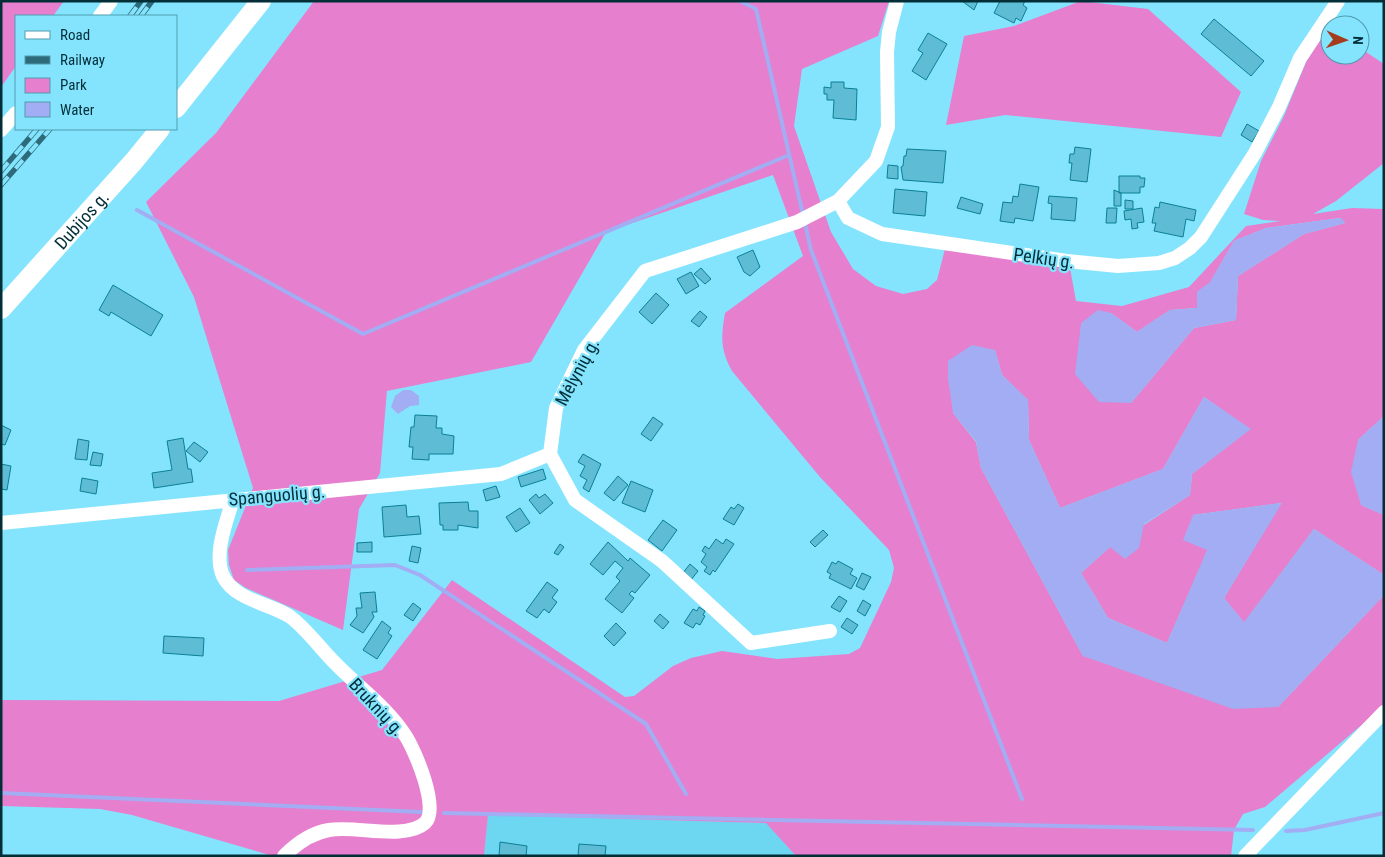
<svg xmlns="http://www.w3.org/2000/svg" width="1385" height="857" viewBox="0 0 1385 857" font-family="'Roboto Condensed',sans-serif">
<rect width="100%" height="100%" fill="#85e4fd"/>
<path fill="#6dd6f0" d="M488,815L767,823L796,856H484Z"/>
<path fill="#e67fcd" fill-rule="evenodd" d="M1,1H64L53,16H16V66L1,87Z
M314,1H889L878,36L802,69L794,126L831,232L853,269L876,286L903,294L927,289L937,280L945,249L1070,268L1076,301L1122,306L1189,287L1246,226L1281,221L1263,220L1244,214L1261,161L1284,116L1306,62L1328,27L1330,55H1360V48L1384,64V163L1336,201L1313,214L1352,208L1384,209V416L1358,440L1361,505L1384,515V575L1314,529L1244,623L1224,598L1281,503L1193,515L1208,549L1167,643L1108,618L1081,573L1110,547L1190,495L1192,474L1250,429L1204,397L1163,469L1060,508L1029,440L1028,400L1002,375L995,350L953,413L976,442L981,468L1083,656L1278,707L1384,595V706L1265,807L1243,814L1234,830L1231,856H796L766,823L488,815L484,856H273L132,815L100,809L1,806V700L279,701L382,670L452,580L625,697L634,696L673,666L691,658L722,651L777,659L849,654L860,648L891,582L894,568L889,550L820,477L732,371C720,349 721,337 725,313L803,256L773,175L606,232L531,362L387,391L380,473L359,509L343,630L246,588L234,580L229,565L228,550L253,488L194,297L146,202L216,133ZM1340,218L1345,223L1304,234L1238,276L1236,320L1194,328L1131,403L1111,313L1137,332L1170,310L1197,308V292L1210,283L1234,241L1266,228Z
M1081,1L1148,9L1241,92L1221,137L1005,115L946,125L964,36L1014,26Z"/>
<path fill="#a2adf3" d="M1341,218L1345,223L1304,234L1238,276L1236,320L1194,328L1131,403L1099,402L1075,374L1081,323L1098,310L1111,313L1137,332L1170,310L1197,308V292L1210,282L1234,241L1266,228Z
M972,345L995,350L1002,375L1028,400L1029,440L1060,508L1163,469L1204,397L1251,429L1192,474L1190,495L1144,524L1139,548L1125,559L1110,547L1081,573L1108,618L1167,643L1207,550L1183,540L1193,515L1282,503L1224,598L1244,622L1314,529L1384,575V595L1278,707L1233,709L1083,656L981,468L976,441L953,413L948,379V361Z
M403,390H411L419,396V405L410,406L398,414L391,407L395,396Z
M1384,416V515L1361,505L1351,472L1358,440Z"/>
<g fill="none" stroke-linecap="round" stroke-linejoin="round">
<path stroke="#a2adf3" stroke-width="4" d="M740,1L756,9L811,250L1022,799
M137,210L363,334L789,155
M247,570L395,565L420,575L646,724L686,794
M1,793L421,812
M444,813L1253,830
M1286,831L1305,830L1384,813"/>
</g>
<path fill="#5ebdd5" stroke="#0b7f96" d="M962,1H978L974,10Z
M1000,1H1025L1023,5L1027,8L1021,21L1016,18L1014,23L994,13Z
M1214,19L1264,61L1251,76L1201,34Z
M928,33L947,44L926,80L912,71L923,53L918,50Z
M831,82H844V88L857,89L856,120L833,118L834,100H827V94H824V87L831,88Z
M1247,124L1259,131L1252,142L1241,135Z
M1075,147L1091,149L1087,182L1070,180L1072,163H1069L1070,154H1074Z
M907,149L946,151L943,183L903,180L901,167L903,166L904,156H906Z
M888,165L898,166V179L887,178Z
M1119,176H1140V178H1145L1144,187H1140V193H1119Z
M1020,184L1039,187L1033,221L1015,218L1014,223L1000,221L1003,202L1012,203L1013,196L1018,197Z
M895,189L927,192L925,216L893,213Z
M1114,190L1121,193V206H1114Z
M1049,196L1077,198L1075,221L1051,219L1052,204L1048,203Z
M961,197L983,204L980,214L957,208Z
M1125,200L1133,201V209H1125Z
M1160,202L1196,210L1194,221L1186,219L1183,237L1154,231L1156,223H1152L1155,207L1159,208Z
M1107,208H1117L1116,223H1106Z
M1142,208L1144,222L1137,223L1138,228L1132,229L1131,219L1125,220L1124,211Z
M753,250L760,267L750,276L744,272L737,257Z
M701,268L711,279L705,284L694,274Z
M691,272L699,286L686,294L677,279Z
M113,285L163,315L151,336L111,312L109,316L99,310Z
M656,293L669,305L652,324L639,312Z
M700,311L707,317L699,327L691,321Z
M415,415L437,416L436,428H442V434L454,436L453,454H429V460L412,459L413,447H409L411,427H414Z
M653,417L663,424L651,441L641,434Z
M1,425L11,430L5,445L1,444Z
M183,438L188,469H191L193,482L154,488L152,473L172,470L167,441Z
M78,439L89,441L87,460L75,459Z
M194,442L208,452L200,462L186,451Z
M93,452L103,454L101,466L90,465Z
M583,454L601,464L589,492L583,488L587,480L580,476L585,466L578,462Z
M1,464L11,466L7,490L1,489Z
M543,469L546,479L521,487L518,477Z
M618,476L628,485L614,501L604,493Z
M82,478L98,481L96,494L80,491Z
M631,481L653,490L645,512L622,503Z
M496,486L500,497L486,501L483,490Z
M536,494L539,498L545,494L553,503L540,514L529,500Z
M468,502L469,511H478V528L458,525V530H443V525H440L439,503Z
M738,504L744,508L734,525L723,519L731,507L734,509Z
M406,505L407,517L419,516L421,534L384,537L382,507Z
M520,508L530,523L516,532L506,517Z
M663,520L677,530L662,551L648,540Z
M823,530L828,535L815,547L810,542Z
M716,539L723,544L726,539L734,544L715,572L713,570L710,575L704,571L707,567L701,562L706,554L702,551L705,546L709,549Z
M372,542V552H357V543Z
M608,542L628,561L630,558L650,575L635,593L632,591L629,594L634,598L622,613L605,599L620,581L616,577L623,568L615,561L603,575L590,564Z
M560,544L564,547L558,555L554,553Z
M412,546L421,548L418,563L409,561Z
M838,561L853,569L850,574L857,578L851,589L829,578L831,574L827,572L832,562L836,564Z
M690,564L698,571L691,580L682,574Z
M862,573L871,577L864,590L856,586Z
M547,582L558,590L552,598L557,602L549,613L544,609L537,618L526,611Z
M375,592L377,612H372L374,617L363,633L350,625L357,616L356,608H362L360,593Z
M839,596L847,601L840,612L831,607Z
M863,600L871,605L865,616L857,611Z
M413,603L421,609L413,621L404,615Z
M699,607L705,611L703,615L705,616L700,625L696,623L693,628L684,623L693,609L697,611Z
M660,614L669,622L663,629L654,621Z
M847,618L858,625L852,634L841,627Z
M382,621L391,628L388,633L392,636L377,659L363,650Z
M616,623L626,633L614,646L604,636Z
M164,636L204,638L203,656L163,653Z
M500,842L527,846L526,856H499Z
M579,844L606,846L605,856H578Z"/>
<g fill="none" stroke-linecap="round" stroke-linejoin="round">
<path stroke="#fff" stroke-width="14" d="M897,1L889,32L887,52L888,127L876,161L838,201L848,218L882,234L1067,261L1118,266L1159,263L1175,258L1190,248L1201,237L1255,153L1279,107L1300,58L1338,1
M100,16L111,1
M1,130L16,113
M233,499C227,521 213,553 223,576C235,600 268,603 289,616C304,626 321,649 334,662C357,686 387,707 405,735C415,750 440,809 425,823C404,841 356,825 329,830C311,833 296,844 284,856
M1,523L501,474L550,454
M830,631L751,643L662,561L575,500L550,454L556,408L584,350L645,271L797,222L838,201
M1245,856L1384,712"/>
<g stroke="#fff" stroke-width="20">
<path d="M176,108L261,1"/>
<path id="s1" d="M1,309L134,161L160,129"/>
</g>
<defs>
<path id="rail" d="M130,16L141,1
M141,16L152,1
M1,171L37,129
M1,185L50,129"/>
</defs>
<use href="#rail" stroke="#2e6b7a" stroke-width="5.5"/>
<use href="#rail" stroke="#85e4fd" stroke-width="4" stroke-dasharray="11" stroke-linecap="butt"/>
</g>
<g text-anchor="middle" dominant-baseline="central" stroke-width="4.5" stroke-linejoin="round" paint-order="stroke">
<g font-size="18" fill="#022e38" stroke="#85e4fd">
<text stroke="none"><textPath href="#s1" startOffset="120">Dubijos g.</textPath></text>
<text transform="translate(1044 258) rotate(8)">Pelkių g.</text>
<text transform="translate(577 372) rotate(-62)">Mėlynių g.</text>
<text transform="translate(277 495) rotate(-5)">Spanguolių g.</text>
<text transform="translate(377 707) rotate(47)">Bruknių g.</text>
</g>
</g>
<rect width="1385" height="857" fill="none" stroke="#022e38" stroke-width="5"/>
<rect x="15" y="15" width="162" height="115" fill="#85e4fd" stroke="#519bae"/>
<rect x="25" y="31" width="25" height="8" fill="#ffffff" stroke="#519bae"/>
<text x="60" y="40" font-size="15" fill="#022e38">Road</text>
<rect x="25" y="56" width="25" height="8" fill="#2e6b7a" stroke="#519bae"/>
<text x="60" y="65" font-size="15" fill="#022e38">Railway</text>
<rect x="25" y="78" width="25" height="15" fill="#e67fcd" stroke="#519bae"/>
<text x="60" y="90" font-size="15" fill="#022e38">Park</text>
<rect x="25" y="102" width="25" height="15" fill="#a2adf3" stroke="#519bae"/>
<text x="60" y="115" font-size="15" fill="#022e38">Water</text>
<g transform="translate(1345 40) rotate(92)"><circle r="24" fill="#85e4fd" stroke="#519bae"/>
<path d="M0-4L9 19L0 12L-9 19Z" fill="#a43c1d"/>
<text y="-8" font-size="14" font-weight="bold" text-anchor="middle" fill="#022e38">N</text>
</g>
</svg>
